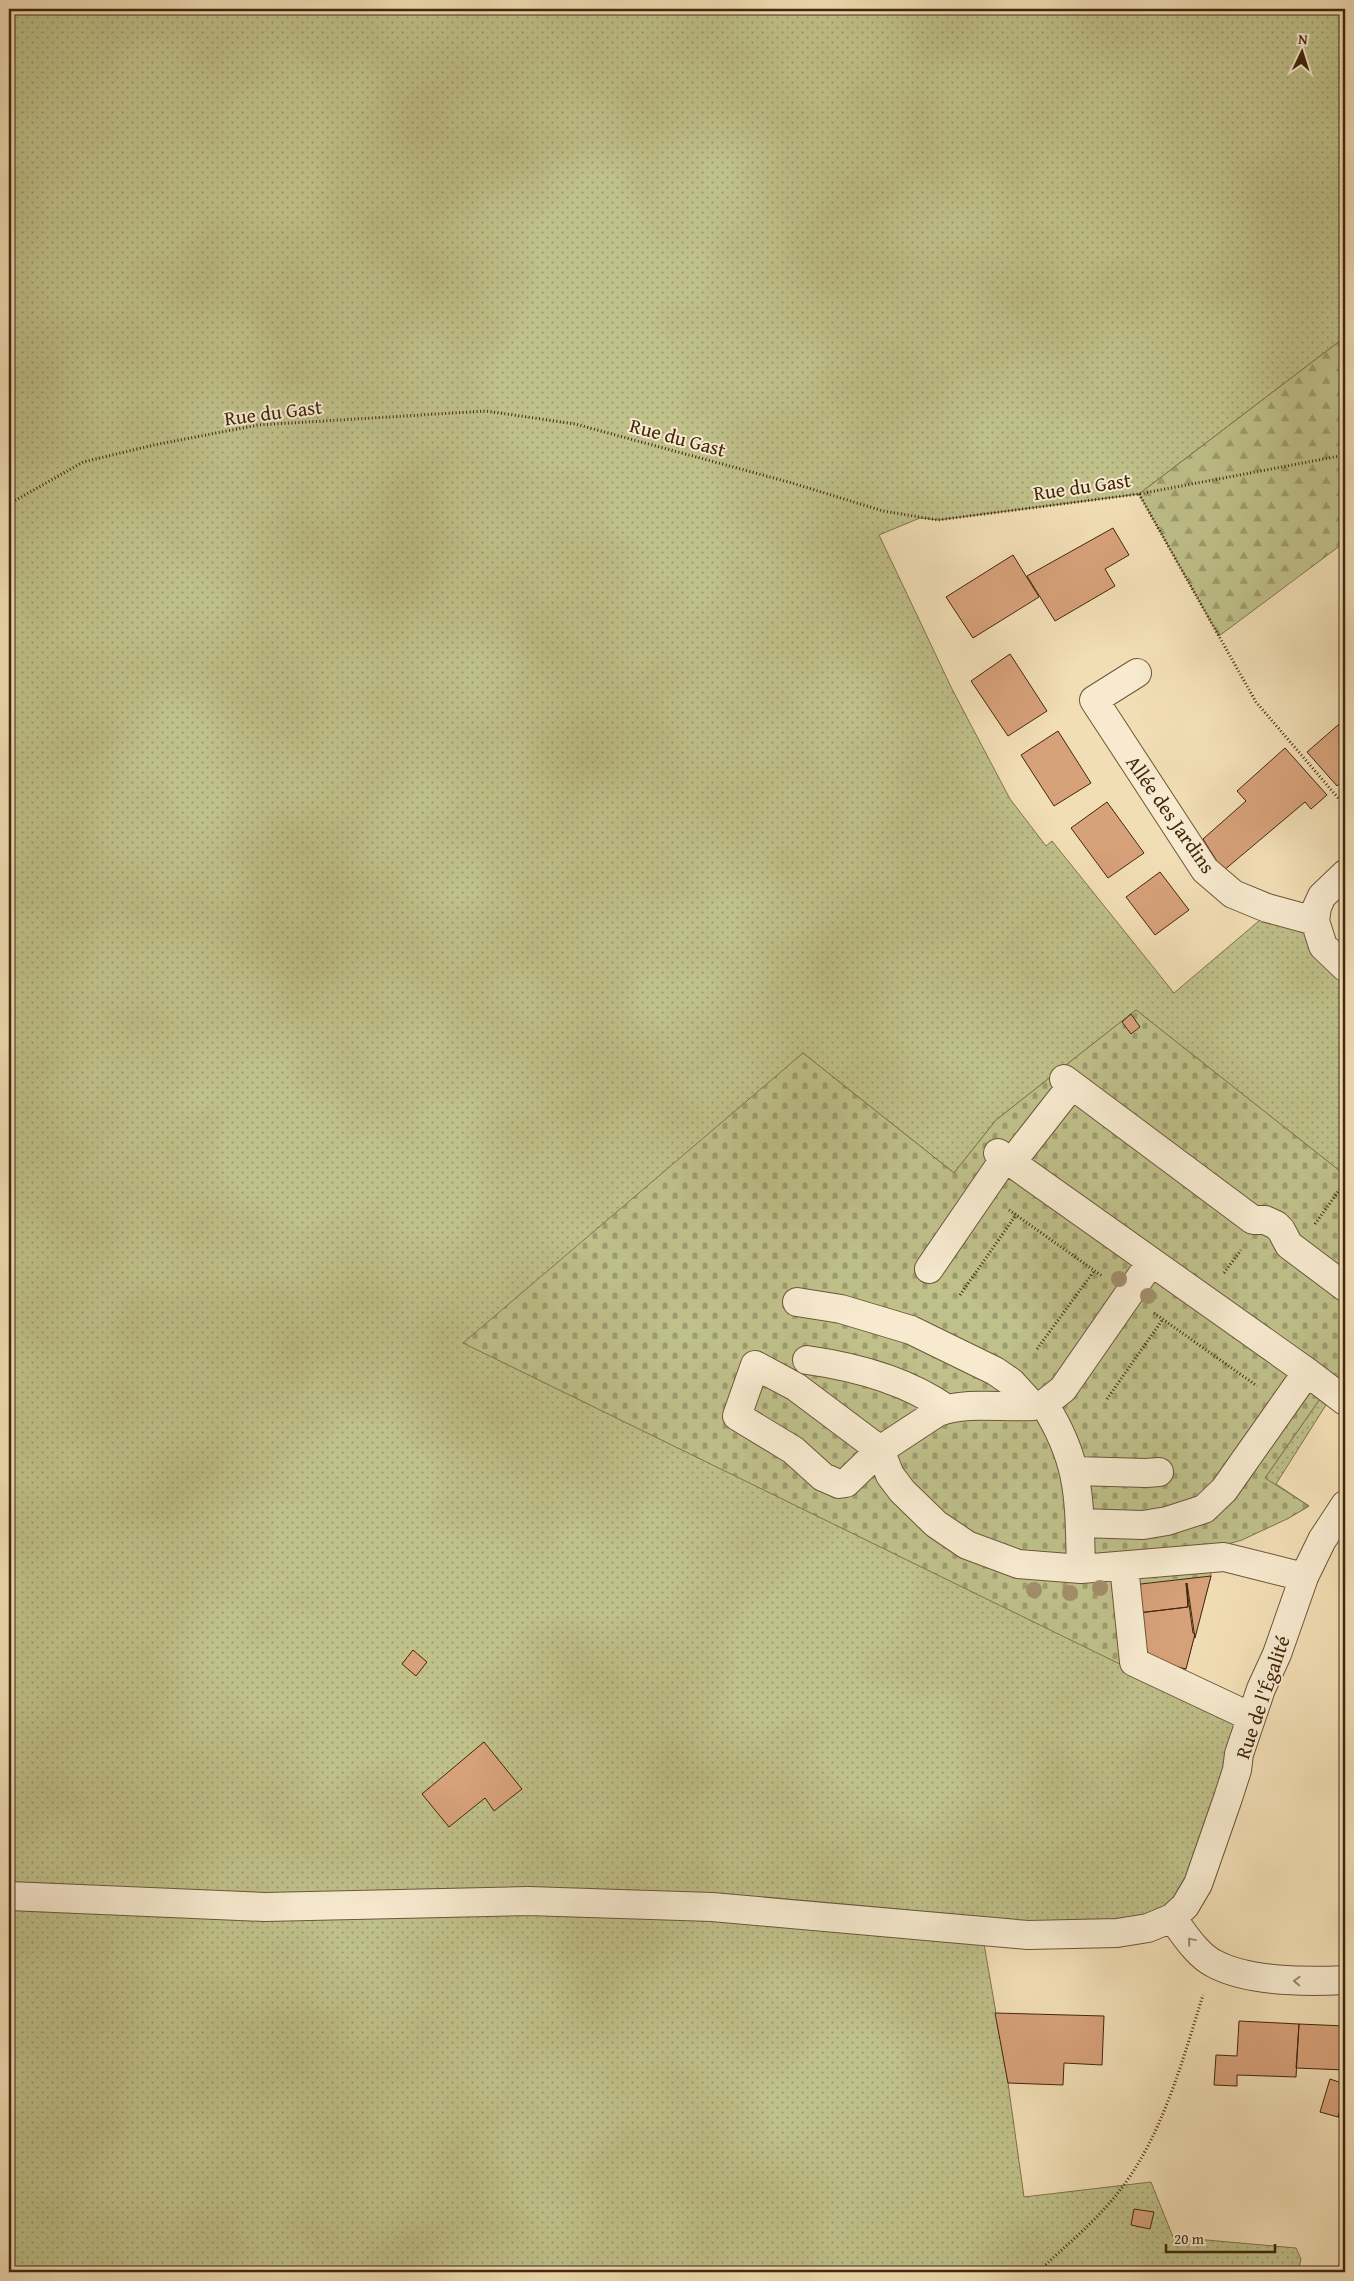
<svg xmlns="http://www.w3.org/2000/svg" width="1354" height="2281" viewBox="0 0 1354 2281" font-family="'Gentium Book Plus',serif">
<defs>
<pattern id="grass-dots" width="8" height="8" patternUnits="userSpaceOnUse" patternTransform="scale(1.25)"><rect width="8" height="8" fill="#bfc08a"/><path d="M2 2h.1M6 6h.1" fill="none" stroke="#9d9c6f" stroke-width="1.8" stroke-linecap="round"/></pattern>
<pattern id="forest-firs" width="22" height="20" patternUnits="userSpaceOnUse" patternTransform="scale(1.25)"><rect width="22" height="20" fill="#bfc08a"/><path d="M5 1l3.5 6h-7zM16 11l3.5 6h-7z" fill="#9d9c6f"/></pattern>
<pattern id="cemetery-stones" width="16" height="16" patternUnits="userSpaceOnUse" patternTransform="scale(1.25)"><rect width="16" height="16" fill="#bfc08a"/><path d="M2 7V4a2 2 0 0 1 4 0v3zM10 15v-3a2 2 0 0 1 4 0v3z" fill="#9d9c6f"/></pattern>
</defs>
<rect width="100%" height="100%" fill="#f2deb5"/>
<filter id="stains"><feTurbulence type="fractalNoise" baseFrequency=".004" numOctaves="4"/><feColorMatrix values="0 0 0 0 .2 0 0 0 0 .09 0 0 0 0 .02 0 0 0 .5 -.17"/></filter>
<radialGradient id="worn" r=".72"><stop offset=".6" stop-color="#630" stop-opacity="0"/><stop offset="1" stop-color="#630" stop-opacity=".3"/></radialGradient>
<path fill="url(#grass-dots)" stroke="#80744c" d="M9,9H1345V337L1139,494L938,520L920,518L879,535L952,689L1010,799L1046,846L1052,841L1174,993L1273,909L1315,921L1345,967V1175L1136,1010L996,1120L954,1173L803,1053L1121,1664L1248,1726L1172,1918L982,1932L1008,2083L1024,2197L1151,2182L1173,2237L1296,2248L1301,2259L1298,2272H9Z
M1324,1393L1331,1397L1276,1484L1309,1506L1287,1519L1265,1478Z"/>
<path fill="url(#forest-firs)" stroke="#80744c" d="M1345,337V542L1219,636L1139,494Z"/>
<path fill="url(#cemetery-stones)" stroke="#80744c" d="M1136,1010L1345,1175V1391L1324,1393L1265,1478L1309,1506L1287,1519L1242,1540L1228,1544L1211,1568V1576L1179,1693L463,1343L803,1053L954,1173L996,1120Z"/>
<path fill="#d7a17a" stroke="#42270e" d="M1113,528L1129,555L1105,569L1115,586L1055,621L1027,576Z
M1013,555L1039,597L973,638L946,597Z
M1010,654L1047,711L1008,736L971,681Z
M1345,719V778L1337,786L1307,752Z
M1058,731L1091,783L1054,806L1021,755Z
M1285,748L1327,795L1311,809L1305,802L1223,871L1203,839L1246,801L1237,791Z
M1107,802L1144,853L1108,878L1071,828Z
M1160,872L1189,910L1155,935L1126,897Z
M1131,1014L1140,1027L1131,1034L1122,1022Z
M1211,1576L1195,1638L1187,1583L1188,1607L1138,1613L1132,1585Z
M1186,1583L1193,1633L1195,1634L1186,1669L1142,1658L1138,1613L1188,1607Z
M413,1650L427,1662L416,1676L402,1664Z
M484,1742L522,1789L494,1811L485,1798L449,1827L422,1794Z
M995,2013L1104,2016L1102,2065L1064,2063L1063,2085L1008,2083Z
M1239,2021L1299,2024L1296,2077L1237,2075V2086L1214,2085L1216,2055L1237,2056Z
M1299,2024L1345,2026V2070L1296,2068Z
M1330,2079L1345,2084V2095L1338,2117L1320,2112Z
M1345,2095V2118L1338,2117Z
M1134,2209L1154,2212L1150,2229L1131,2225Z"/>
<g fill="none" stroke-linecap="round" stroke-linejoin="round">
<defs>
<path id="minor" d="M1137,673L1094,700L1205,870L1233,894L1267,908L1315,921
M1345,874L1322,896L1317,907L1315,921L1323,946L1345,967
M1064,1079L1253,1220H1265L1276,1225L1281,1230L1289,1245L1345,1287
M998,1153L1307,1372L1224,1490L1204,1509L1167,1521L1143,1525L1080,1523
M1011,1163L1072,1085
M929,1269L1005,1158
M797,1302L841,1309L911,1330L995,1371L1011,1382L1033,1406L1044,1404L1063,1389L1151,1262
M807,1360C857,1367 906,1380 947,1409
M755,1365L796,1387L880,1450L846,1483L839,1484L823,1477L793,1450L737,1416Z
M1307,1372L1345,1401
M1044,1404C1082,1464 1079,1502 1081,1569
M1033,1406C1002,1408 968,1401 938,1412L880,1450L890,1475L902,1491L936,1524L967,1545L1018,1564L1081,1569L1224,1557L1304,1577
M1075,1471L1146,1473L1159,1472
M1124,1566L1134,1662L1251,1717
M9,1896L265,1907L528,1901L712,1907L1028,1935L1117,1933L1148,1928L1172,1918L1185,1906L1198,1884L1228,1798L1237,1770L1239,1754L1261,1689L1277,1654L1304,1577L1322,1540L1345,1505
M1172,1918C1183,1932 1196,1954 1213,1963C1247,1982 1308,1982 1345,1980"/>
</defs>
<use href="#minor" stroke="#6e5538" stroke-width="30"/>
<path stroke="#42270e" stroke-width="3" stroke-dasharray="1 2.5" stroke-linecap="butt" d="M1139,494L1256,702L1345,806
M9,504L83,462L154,445L258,425L486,411L575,424L792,483L883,511L938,520L1139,494L1345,455
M1009,1210L1102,1276
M1315,1224L1340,1189
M1224,1273L1241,1250
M960,1295L1016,1215
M1154,1313L1257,1386
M1037,1349L1094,1271
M1107,1399L1163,1319
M1038,2272C1064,2247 1094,2223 1117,2194C1162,2138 1182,2062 1203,1995"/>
<use href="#minor" stroke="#f7eacf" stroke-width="28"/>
</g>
<g fill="#a28e6a">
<circle cx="1119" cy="1279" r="8"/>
<circle cx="1148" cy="1296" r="8"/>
<circle cx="1100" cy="1588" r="8"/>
<circle cx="1034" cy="1590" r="8"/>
<circle cx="1070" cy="1593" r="8"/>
</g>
<defs><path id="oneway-chevron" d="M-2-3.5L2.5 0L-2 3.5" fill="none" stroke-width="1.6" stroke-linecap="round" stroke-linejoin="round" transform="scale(1.25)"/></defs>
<g stroke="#9c886e">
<use href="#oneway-chevron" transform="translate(1191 1941) rotate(-130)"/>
<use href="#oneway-chevron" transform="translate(1297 1981) rotate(-178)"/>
</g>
<g text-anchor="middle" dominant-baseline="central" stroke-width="4" stroke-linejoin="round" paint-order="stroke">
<g font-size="20" fill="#42270e" stroke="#f7eacf">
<text transform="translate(273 412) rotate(-7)">Rue du Gast</text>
<text transform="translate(678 437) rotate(15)">Rue du Gast</text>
<text transform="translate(1082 486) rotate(-8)">Rue du Gast</text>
<text transform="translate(1171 814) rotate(55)">Allée des Jardins</text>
<text transform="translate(1262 1697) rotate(-71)">Rue de l'Égalité</text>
</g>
</g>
<rect width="1354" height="2281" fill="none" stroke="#f2deb5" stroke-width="30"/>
<rect x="10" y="10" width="1334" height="2261" fill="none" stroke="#42270e" stroke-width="2.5"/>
<rect x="15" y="15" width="1324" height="2251" fill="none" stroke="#42270e"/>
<g transform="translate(1302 52) rotate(4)" stroke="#f7eacf" stroke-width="4" paint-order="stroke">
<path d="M0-4L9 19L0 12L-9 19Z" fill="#42270e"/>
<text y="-8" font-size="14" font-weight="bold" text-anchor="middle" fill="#42270e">N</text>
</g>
<path d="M1166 2244v8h109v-8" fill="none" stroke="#42270e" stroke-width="2.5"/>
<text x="1174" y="2244" font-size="15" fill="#42270e" stroke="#f7eacf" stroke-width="4" paint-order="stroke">20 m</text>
<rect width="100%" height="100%" filter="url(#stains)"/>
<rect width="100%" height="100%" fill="url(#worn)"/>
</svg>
